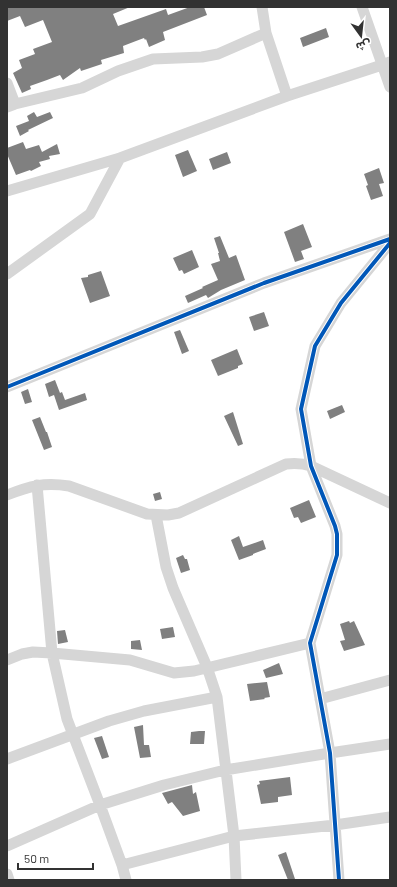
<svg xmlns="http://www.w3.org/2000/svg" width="397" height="887" viewBox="0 0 397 887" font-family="Barlow,'Noto Sans Arabic',sans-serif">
<rect width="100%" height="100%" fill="#fff"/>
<path fill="#808080" d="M7,7H130L113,14L118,26L166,9L168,15L190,7H204L207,15L163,32L165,40L149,47L146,39L145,40L144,38L136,41L123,46L124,53L101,60L102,64L81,71L80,68L63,80L60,75L47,80L30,86L31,89L22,93L13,73L22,68L19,60L35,54L33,49L52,42L43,20L25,27L20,16L7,21Z
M326,28L329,37L303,47L300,38Z
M34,112L37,117L50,112L53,118L28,130L29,131L20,136L16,126L29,121L27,116Z
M23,142L26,149L39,145L42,152L57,144L60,154L49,156L50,159L39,162L41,166L31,171L30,170L16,175L7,154V148Z
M188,150L197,171L183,177L175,155Z
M227,152L231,163L213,170L209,159Z
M379,168L384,183L379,184L383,196L371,200L366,186L368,185L364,174Z
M303,224L312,247L301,251L304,259L295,262L284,232Z
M220,236L229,258L236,255L245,280L221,290L208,298L206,295L188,303L185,296L203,288L202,287L218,280L211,264L220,261L218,253H219L214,238Z
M192,250L199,267L184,274L182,270L179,271L173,258Z
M101,271L110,296L90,303L81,278L88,277V275Z
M264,312L269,326L254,331L249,317Z
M180,330L189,351L182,354L174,332Z
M237,349L243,364L238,366V368L218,376L211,360Z
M55,380L60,393L62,392L65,400L85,393L87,400L59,410L54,395L49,397L45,384Z
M28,389L32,402L25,404L21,392Z
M342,405L345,412L330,419L327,411Z
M233,412L243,444L238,446L224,416Z
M40,417L46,432H47L52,447L44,450L32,420Z
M160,492L162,499L155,501L153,494Z
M309,500L316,517L301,523L298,517L294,518L290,508Z
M239,536L243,547L263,540L266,549L253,554V555L239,560L231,540Z
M183,555L185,559H187L190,570L181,573L176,558Z
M349,621L350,623L354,621L365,645L344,651L340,641L345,640L340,624Z
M173,627L175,637L162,639L160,629Z
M65,630L68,642L58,644L57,631Z
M140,640L142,650L131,649V641Z
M279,663L283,674L266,678L263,670Z
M267,682L270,697L264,698L265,699L250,701L247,684Z
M143,725L144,745H149L151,757L140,758L134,727Z
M199,731H205L204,744H190L191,732Z
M102,736L109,757L102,759L94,738Z
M290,777L292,795L278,797V802L261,804L257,785L260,784L259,781Z
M192,785L193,794L196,792L200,811L183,816L172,802L168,804L162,793Z
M286,852L295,879L293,880H288L278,855Z"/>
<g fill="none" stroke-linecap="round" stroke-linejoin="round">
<path stroke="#d6d6d6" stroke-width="11" d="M262,7L266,33L287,96
M362,7L390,87
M7,83L15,104
M7,107L15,104L82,88L118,71L153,59L202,57L218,54L266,33
M7,191L120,158L287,96L382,65L390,62
M7,274L90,214L120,158
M7,387L264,283L390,239
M37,485L52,653L67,719L100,805L122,865L126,880
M7,495C30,486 44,482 69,486L147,514L168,515L179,513L286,464C295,463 302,463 311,466L390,503
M156,515L166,567L173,588L207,667L217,697L234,836L236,880
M7,660L22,654L33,652L52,653L130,660L174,673L194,671L310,643
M320,699L390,680
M7,759L109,721L144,711L217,697
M7,846L100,805L164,785L225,770L330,753L390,744
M122,865L234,836L335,825L390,817
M7,874L9,880
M339,880L330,753L310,643L337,555V534L335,526L311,466L301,409L315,346L341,303L390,243"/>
<defs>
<path id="cycleway" d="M7,387L264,283L390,239
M339,880L330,753L310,643L337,555V534L335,526L311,466L301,409L315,346L341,303L390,243"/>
</defs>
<use href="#cycleway" stroke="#fff" stroke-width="6"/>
<use href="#cycleway" stroke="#0057b8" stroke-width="4"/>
</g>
<rect width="397" height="887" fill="none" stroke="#323232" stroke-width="16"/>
<g transform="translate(361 36) rotate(165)" stroke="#ffffff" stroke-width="3" paint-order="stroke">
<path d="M0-3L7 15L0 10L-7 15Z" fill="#323232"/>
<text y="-6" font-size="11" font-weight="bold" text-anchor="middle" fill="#323232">ش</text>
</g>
<path d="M18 863v6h75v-6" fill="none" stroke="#323232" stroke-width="2"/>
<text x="24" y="863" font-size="12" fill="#323232" stroke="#ffffff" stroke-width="3" paint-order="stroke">50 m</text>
</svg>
